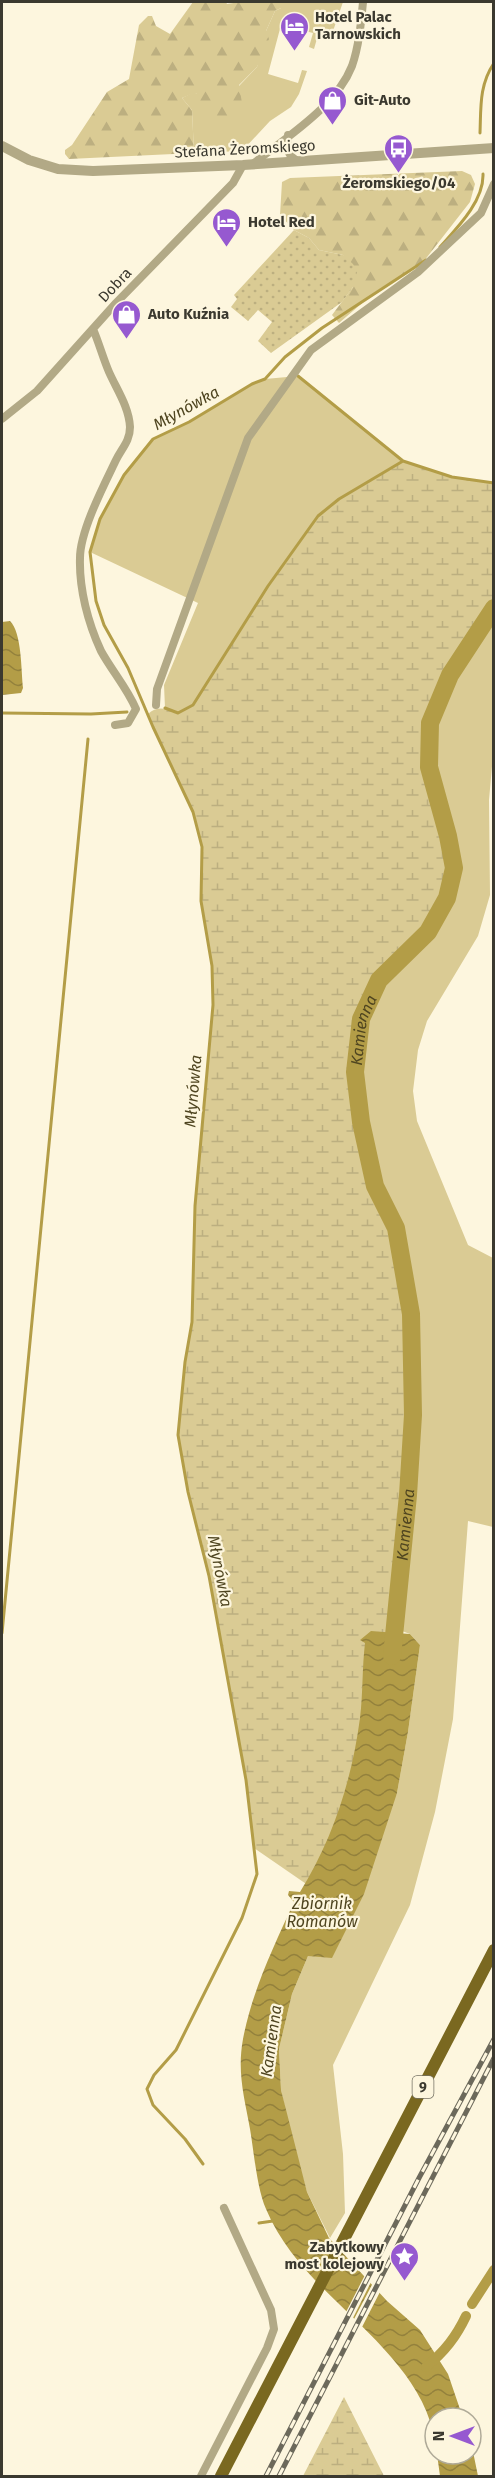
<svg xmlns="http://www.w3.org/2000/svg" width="495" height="2478" viewBox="0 0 495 2478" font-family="'Fira Sans',sans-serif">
<defs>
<pattern id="forest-firs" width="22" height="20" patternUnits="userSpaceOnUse" patternTransform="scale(1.5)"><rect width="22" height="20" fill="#dacb94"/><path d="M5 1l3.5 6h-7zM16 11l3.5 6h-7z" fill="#bcaf80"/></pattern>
<pattern id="wetland-marsh" width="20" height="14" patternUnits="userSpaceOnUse" patternTransform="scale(1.5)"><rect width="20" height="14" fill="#dacb94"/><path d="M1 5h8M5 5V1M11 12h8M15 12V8" fill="none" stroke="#bcaf80"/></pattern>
<pattern id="park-dots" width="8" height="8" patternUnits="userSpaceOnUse" patternTransform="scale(1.5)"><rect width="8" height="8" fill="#dacb94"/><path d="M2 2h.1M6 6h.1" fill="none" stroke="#bcaf80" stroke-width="1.8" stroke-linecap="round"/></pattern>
<pattern id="water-waves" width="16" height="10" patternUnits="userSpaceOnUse" patternTransform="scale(1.5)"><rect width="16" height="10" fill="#b39d47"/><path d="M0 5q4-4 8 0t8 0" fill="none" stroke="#93813c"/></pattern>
</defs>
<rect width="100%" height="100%" fill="#fdf6de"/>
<path fill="#dacb94" d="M281,2H343L333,31L329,35H318L314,49L309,47L313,33L281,25L268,74L298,83L302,70L307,71L299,94L291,107L270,121L242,151L194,153L192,110L182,98L194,92L197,94L239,86L257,67L266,31L275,11L281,8Z
M298,376L403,461L339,499L318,516L268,586L193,705L178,713L165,708L164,685L198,603L90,552L100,519L124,475L153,439L189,422L252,384L265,379Z
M493,608L494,744L489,800L490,895L478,936L427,1021L418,1050L413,1091L417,1121L468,1245L493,1258V1527L468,1521L453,1719L435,1812L410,1905L333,2065L343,2154L345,2213L330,2238L307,2192L293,2144L281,2090L279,2049L292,1994L308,1956L397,1793L408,1732L420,1645L410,1634L394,1628L408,1495L413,1415L411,1314L396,1228L375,1186L361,1122L355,1072L361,1019L379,980L428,932L454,868L448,836L429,767L430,723L450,675Z"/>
<path fill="url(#forest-firs)" d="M193,2H226L227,4L240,2H281V8L275,11L266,31L269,39L257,67L239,85L242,103L236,111L219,122L204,119L197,94L194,93L182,98L192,110L194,153L69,159L65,154V150L72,145L107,92L129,79L139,25L148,16H152L156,26L170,34Z
M462,171L471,175L475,184L470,202L424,261L375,292L339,323L332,315L353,287L343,255L319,250L309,238L294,230L280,215L282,182L290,178Z"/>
<path fill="url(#wetland-marsh)" d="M403,461L452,477L493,483V608L450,675L430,723L429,767L448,836L454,868L447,898L428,932L379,980L361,1019L355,1072L361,1122L375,1186L396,1228L411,1314L413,1415L408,1495L394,1628L384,1752L328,1899L254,1848L246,1780L209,1576L188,1492L178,1435L185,1362L192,1322L195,1206L213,1005L212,966L201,901L202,847L193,812L148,714C157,705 168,709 179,713L193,705L268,586L318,516L339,499Z
M344,2397L384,2476H303Z"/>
<path fill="url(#park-dots)" d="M294,230L309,238L319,250L343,255L353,264L357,272L353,287L342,302L271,353L258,341L272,322L258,310L248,321L231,307L237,299L234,295Z"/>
<path fill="url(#water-waves)" d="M10,621C22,633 21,670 23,688L21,693L2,695V622Z
M371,1631L410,1634L420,1645L408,1732L397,1793L364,1894L332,1958L308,1956L292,1994L279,2049L281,2090L307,2192L329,2238L387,2301L420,2330L448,2374L463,2418H435V2442C427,2385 377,2341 338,2303C309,2275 282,2247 266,2209C257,2189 254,2152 250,2129C244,2096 237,2072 243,2039C252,1991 274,1946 294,1902L288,1895L289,1891L300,1892C333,1839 352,1779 360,1718C363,1693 362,1668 365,1643L360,1640Z
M471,2442L478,2476H440L437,2454H471Z"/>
<path fill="#fdf6de" d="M366,2273L372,2280L352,2320L345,2314Z
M374,2281L381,2290L361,2329L353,2321Z"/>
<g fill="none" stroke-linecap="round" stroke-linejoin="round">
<path stroke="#b39d47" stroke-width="3" d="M480,133C481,108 479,85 494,63
M440,247C457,228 484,201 483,174
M403,461L452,477L494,483
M165,708L178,713L193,705L268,586L318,516L339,499L403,461L298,376
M2,713L91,714L127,712
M2,1633L88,739
M203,2164L185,2139L153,2105L147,2089L154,2075L176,2050L242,1918L257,1874L246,1780L209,1576L188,1492L178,1435L185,1362L192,1322L195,1206L213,1005L212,966L201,901L202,847L193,812L153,727L128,668L104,625L96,601L90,552L100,519L124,475L153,439L189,422L252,384L265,379L285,357L322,328L426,260
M259,2223L273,2221"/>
<path stroke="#b39d47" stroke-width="10" d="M472,2304L494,2270
M426,2367C445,2351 456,2337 466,2316"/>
<path stroke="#b39d47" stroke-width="18" id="s1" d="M392,1656L408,1495L413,1415L411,1314L396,1228L375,1186L361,1122L355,1072L361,1019L379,980L428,932L447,898L454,868L448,836L429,767L430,723L450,675L494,608"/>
<path stroke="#b2a986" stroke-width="8" d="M288,135C287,148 286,155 298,161
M253,164C286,137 336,107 352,66C359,46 361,23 363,2
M93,329C99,343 103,358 109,372C117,390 129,407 130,427C130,441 122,448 116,460C104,485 80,531 80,558C79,589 88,623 101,651C112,671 127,688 136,709L128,723L115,725
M2,419L37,391L116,303L233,183L243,165
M156,705L157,689L248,438L311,350L418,272L481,213L494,184
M201,2476L267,2348L274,2329L271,2310L224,2208"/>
<path stroke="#b2a986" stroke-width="10" d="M2,146L29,160L58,169L93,171L243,165L494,148"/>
<path stroke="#7a6820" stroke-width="12" d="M221,2476L494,1950"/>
<defs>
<path id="rail" d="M266,2476L419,2178L494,2039
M279,2476L494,2058"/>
</defs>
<use href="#rail" stroke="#6c695b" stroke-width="5"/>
<use href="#rail" stroke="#fdf6de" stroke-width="3" stroke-dasharray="9" stroke-linecap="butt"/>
</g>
<defs>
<symbol id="hotel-pin" viewBox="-11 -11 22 30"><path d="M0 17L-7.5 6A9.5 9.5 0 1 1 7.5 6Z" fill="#9659d0" stroke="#fdf6de"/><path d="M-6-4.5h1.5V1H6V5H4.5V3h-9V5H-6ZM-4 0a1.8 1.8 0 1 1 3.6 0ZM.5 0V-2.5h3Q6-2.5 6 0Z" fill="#fff"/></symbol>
<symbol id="shop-pin" viewBox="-11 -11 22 30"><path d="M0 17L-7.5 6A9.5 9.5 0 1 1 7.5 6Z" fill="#9659d0" stroke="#fdf6de"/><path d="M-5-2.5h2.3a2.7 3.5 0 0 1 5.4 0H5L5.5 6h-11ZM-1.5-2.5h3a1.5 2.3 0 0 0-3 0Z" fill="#fff"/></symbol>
<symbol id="bus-pin" viewBox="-11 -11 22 30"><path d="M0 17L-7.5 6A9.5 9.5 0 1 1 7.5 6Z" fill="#9659d0" stroke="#fdf6de"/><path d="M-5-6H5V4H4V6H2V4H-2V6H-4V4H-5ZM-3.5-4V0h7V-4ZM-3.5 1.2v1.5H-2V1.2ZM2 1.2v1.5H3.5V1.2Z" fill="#fff"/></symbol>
<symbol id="sight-pin" viewBox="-11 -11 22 30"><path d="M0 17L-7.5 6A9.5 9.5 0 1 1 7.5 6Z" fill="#9659d0" stroke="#fdf6de"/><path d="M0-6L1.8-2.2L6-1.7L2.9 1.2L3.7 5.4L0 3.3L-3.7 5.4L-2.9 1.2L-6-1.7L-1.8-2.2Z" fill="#fff"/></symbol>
</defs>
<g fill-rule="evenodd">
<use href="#hotel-pin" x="278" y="10" width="33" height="45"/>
<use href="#shop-pin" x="316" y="84" width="33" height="45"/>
<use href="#bus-pin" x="382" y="132" width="33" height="45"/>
<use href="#hotel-pin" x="210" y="206" width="33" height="45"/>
<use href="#shop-pin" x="110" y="298" width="33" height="45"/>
<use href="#sight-pin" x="388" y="2240" width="33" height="45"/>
</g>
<g text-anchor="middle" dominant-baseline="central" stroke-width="4.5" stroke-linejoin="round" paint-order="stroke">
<rect fill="#fdf6de" stroke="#757264" stroke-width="1.5" x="412.5" y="2076" width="21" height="22" rx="4.5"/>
<g font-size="14" font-weight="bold" fill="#3b392f">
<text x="423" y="2087">9</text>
</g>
<g font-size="15" font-weight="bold" fill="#3b392f" stroke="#fdf6de" text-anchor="start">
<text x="315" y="17">Hotel Palac<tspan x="315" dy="17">Tarnowskich</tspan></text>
<text x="354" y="100">Git-Auto</text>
<text x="399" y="183" text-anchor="middle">Żeromskiego/04</text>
<text x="248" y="222">Hotel Red</text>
<text x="148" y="314">Auto Kuźnia</text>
<text x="384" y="2247" text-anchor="end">Zabytkowy<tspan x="384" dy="17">most kolejowy</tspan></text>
</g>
<g font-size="15" fill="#3b392f" stroke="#fdf6de">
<text transform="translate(245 149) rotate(-3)">Stefana Żeromskiego</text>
<text transform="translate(115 285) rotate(-47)">Dobra</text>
</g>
<g font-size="16" font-style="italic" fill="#4f4520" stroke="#fdf6de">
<text transform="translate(186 408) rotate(-29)">Młynówka</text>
<text stroke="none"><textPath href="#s1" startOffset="636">Kamienna</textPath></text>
<text transform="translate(193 1091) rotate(-85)">Młynówka</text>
<text stroke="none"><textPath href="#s1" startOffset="132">Kamienna</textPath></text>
<text transform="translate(220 1571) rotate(79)">Młynówka</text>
<text x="322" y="1903">Zbiornik<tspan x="322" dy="18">Romanów</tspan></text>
<text transform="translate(271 2041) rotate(-82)">Kamienna</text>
</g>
</g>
<rect width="495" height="2478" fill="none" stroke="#3b392f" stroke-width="6"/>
<g transform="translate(453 2436) rotate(270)"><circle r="28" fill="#fdf6de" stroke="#afaa98" stroke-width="1.5"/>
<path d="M0-4.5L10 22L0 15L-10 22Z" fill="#9659d0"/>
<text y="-9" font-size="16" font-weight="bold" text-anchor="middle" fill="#3b392f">N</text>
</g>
</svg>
